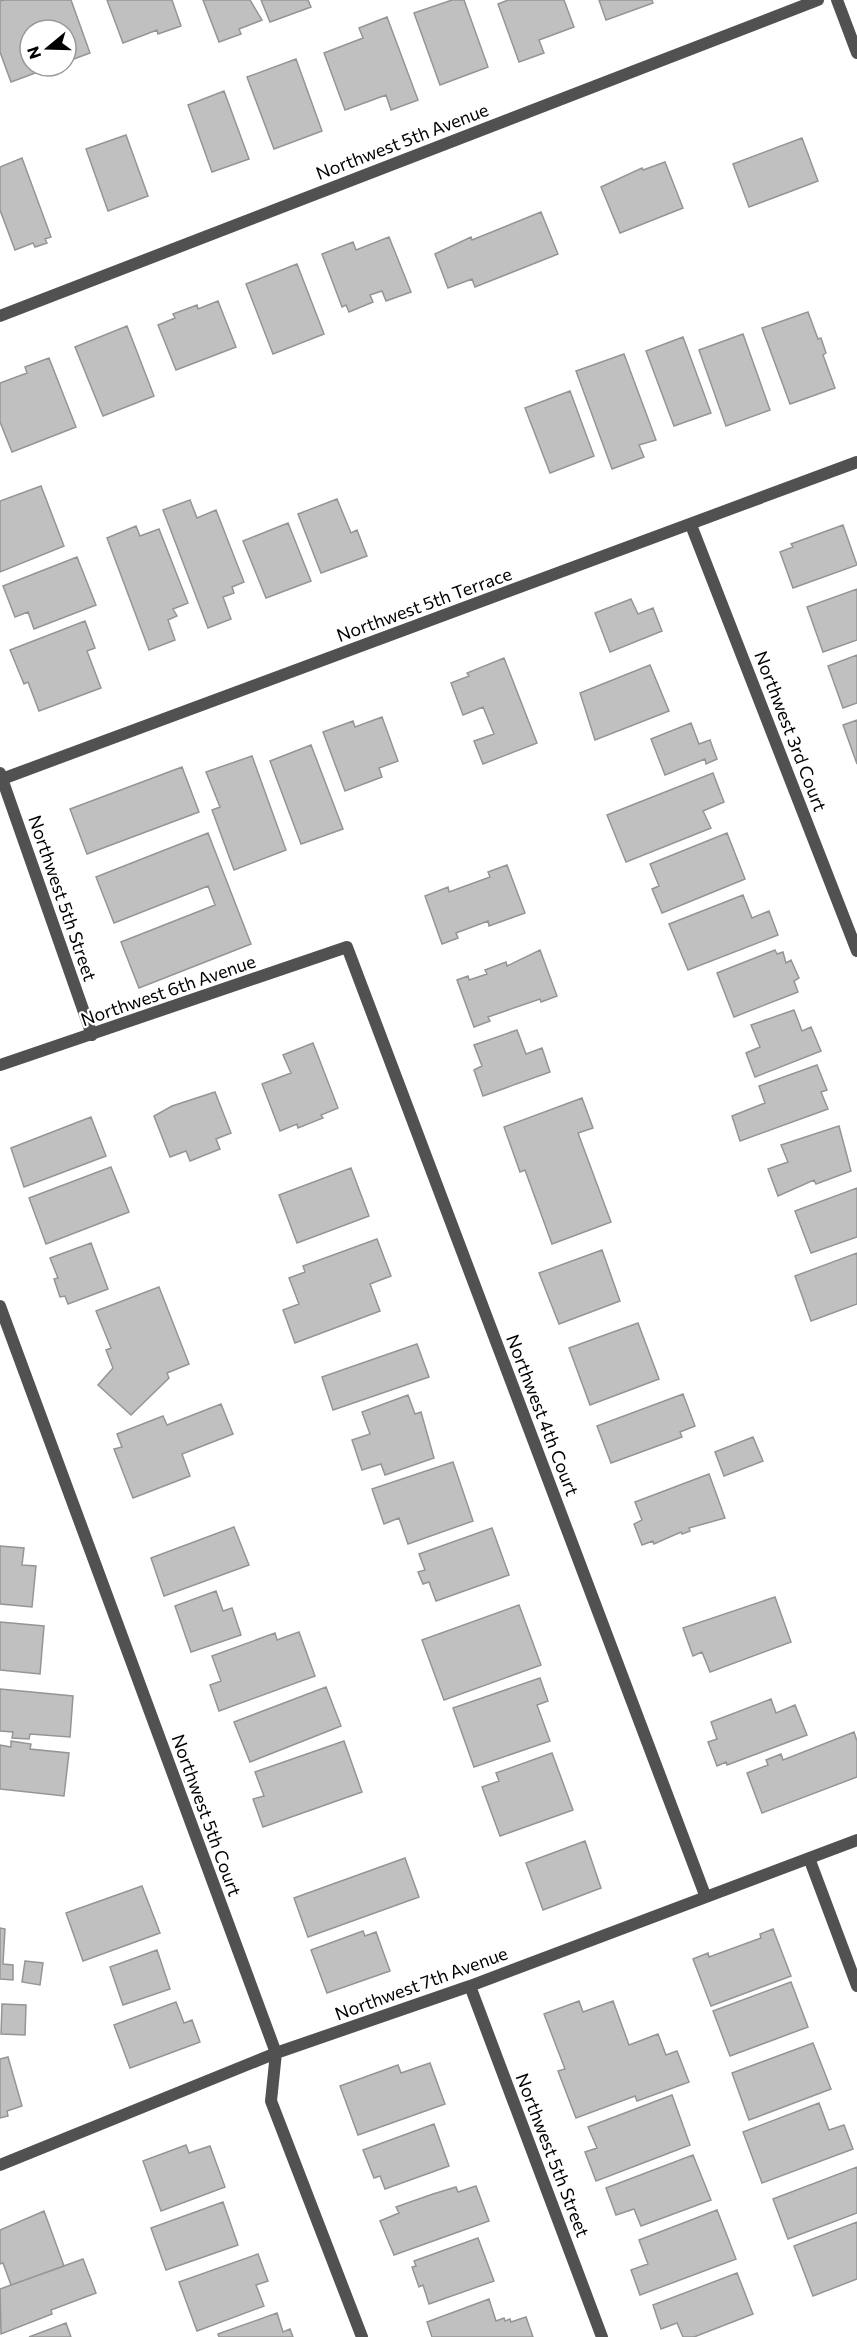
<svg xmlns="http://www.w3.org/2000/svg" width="857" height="2337" viewBox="0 0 857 2337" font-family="Commissioner,sans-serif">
<rect width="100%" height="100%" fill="#fff"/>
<path fill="#c0c0c0" stroke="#959595" stroke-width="1.5" d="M4,0H71L90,53L66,62V30H30V66H54L11,82L0,52V1Z
M107,0H172L181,26L158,34L157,30L123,43Z
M203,0H250L262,20L239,29L241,34L219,42Z
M261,0H308L311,7L270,22Z
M452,0H464L488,67L440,85L414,13Z
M508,0H564L574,27L539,40L544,53L519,62L498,4Z
M599,0H652L653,3L606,20Z
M387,17L418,100L391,110L386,95L345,110L324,53L363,38L359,28Z
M296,59L322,131L274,149L247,77Z
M224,91L249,159L212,172L188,105Z
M126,135L148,196L108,211L86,149Z
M802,138L818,181L749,207L733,164Z
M22,158L51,237L45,239L47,243L35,247L33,243L15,250L0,210V167Z
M665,162L683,208L620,233L601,187L642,168L643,170Z
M541,212L558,254L475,287L472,279L448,288L435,254L471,237L472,240Z
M389,237L411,292L386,301L382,291L370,295L373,302L349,312L346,305L342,307L322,254L353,242L356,250Z
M297,264L324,334L273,354L246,284Z
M218,301L236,347L176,370L158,325L175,318L173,314L197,305L198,309Z
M808,312L818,339L821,338L826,353L823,355L835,388L790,404L762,328Z
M127,326L154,396L103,416L75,347Z
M743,334L770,410L726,426L699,350Z
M683,337L711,413L674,426L646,351Z
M624,354L656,440L639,445L644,457L612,469L576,371Z
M49,358L76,427L12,452L0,422V383L27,373L25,367Z
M570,391L594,456L550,473L525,408Z
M41,486L64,546L0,572V501Z
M337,499L351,533L357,530L367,556L321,573L298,514Z
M190,500L197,518L216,510L244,582L232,587L234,593L223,597L231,619L208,628L163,510Z
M288,523L311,581L266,598L243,541Z
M843,525L857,565L793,588L780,552L793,547L791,544Z
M136,526L140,536L159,529L188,603L173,609L177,616L168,620L175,640L149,650L107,538Z
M77,557L96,605L34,629L28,612L15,617L3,586Z
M857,589V640L823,652L807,607Z
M631,599L638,614L653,608L662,631L610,652L595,613Z
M85,621L95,648L87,651L101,688L39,711L28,682L24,684L10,650Z
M857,655V703L843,708L828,666Z
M504,658L537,743L483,764L474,741L494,734L483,707L463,715L451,683L469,676L467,673Z
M650,665L669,711L595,740L580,693Z
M382,717L398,761L379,768L382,777L345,791L323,732L353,721L355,727Z
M857,720V764L843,725Z
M691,723L699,744L710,740L717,759L706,764L705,759L665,775L651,739Z
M311,745L343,829L301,844L270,761Z
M252,756L286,850L234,870L212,810L220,807L206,772Z
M182,767L199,812L87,854L70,809Z
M713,773L724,802L703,811L711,828L626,862L607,815Z
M208,833L251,944L139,988L121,942L215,905L208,886L114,923L96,877Z
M727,833L745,879L662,913L652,889L659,886L650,864Z
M507,865L525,913L489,926L488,921L456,933L458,938L442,944L425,896L448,887L449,892L490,877L488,872Z
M743,895L752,918L769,911L778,935L688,970L669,924Z
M540,950L557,996L541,1002L540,999L488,1017L490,1021L474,1027L457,980L468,976L469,980L487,974L485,970L506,962L507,966Z
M775,950L777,954L783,952L786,963L791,960L799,978L794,981L798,992L734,1017L717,973Z
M794,1010L802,1031L811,1027L821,1051L755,1077L746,1053L760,1047L751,1025Z
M517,1030L526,1054L542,1048L550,1072L483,1096L474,1070L482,1066L474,1045Z
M313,1043L338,1108L321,1115L323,1118L298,1128L297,1124L280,1131L262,1084L291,1073L283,1055Z
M817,1065L827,1090L821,1092L828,1109L740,1141L732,1116L765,1103L759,1086Z
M215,1092L231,1133L216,1139L220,1149L190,1161L186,1151L170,1157L154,1116L172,1106Z
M582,1098L593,1128L578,1133L611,1222L552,1244L525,1170L520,1172L504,1127Z
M91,1117L106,1156L24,1187L11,1148Z
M839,1126L851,1171L816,1184L814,1180L778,1196L768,1169L788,1162L781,1145Z
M111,1167L129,1212L46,1244L29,1198Z
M351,1168L369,1216L297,1243L279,1195Z
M857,1188V1237L811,1253L795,1211Z
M377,1239L391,1276L370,1284L380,1311L295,1343L283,1310L299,1304L289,1278L305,1272L303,1266Z
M91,1243L108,1289L68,1304L65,1296L60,1297L54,1279L58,1278L50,1258Z
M602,1250L620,1301L559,1324L539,1273Z
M857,1253V1304L811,1321L795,1276Z
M159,1287L189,1364L167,1373L169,1378L131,1415L98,1385L113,1368L106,1350L111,1348L96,1311Z
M638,1323L659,1379L590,1405L569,1348Z
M417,1344L429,1377L333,1410L322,1377Z
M683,1394L695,1426L680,1432L682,1437L611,1463L597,1426Z
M408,1395L415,1414L421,1412L434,1458L385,1475L381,1464L362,1470L352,1440L370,1434L362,1412Z
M221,1404L233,1434L182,1454L190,1476L133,1498L114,1449L122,1447L117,1434L163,1416L167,1425Z
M753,1437L763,1461L724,1476L715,1452Z
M453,1462L473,1521L408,1544L399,1518L384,1524L372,1489Z
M709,1474L725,1518L689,1528L690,1531L682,1534L681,1532L654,1544L653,1541L642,1545L634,1524L642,1520L635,1502Z
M234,1527L249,1565L164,1596L151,1558Z
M492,1528L509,1575L436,1601L429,1582L423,1584L418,1572L425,1570L419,1554Z
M0,1546L24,1548L22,1565L36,1566L32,1607L0,1604Z
M216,1591L223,1611L232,1608L241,1635L191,1652L175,1606Z
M775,1597L791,1642L710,1672L702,1652L693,1656L683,1628Z
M519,1605L541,1665L444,1700L422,1640Z
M0,1622L44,1626L40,1674L0,1670Z
M299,1632L315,1676L219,1711L210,1685L221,1681L212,1656L275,1633L277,1640Z
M540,1678L548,1701L537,1705L550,1741L474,1767L453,1708Z
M326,1687L341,1726L250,1762L234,1722Z
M0,1689L73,1696L70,1737L30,1734L29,1739L12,1738L13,1732L0,1731Z
M771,1699L776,1713L795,1705L807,1735L727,1765L726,1762L717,1766L708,1742L717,1739L711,1722Z
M854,1732L857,1741V1777L762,1813L747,1773L768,1765L766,1760L781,1754L783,1760Z
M11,1741L31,1744L30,1749L69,1753L64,1796L0,1789V1745L11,1747Z
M344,1741L362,1792L263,1827L253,1799L264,1796L255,1772Z
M552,1753L573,1810L500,1836L482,1787L499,1781L496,1773Z
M585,1841L601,1888L543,1910L526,1863Z
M405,1858L419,1897L308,1937L294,1898Z
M142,1886L160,1933L83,1961L66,1913Z
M0,1928L5,1929L3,1964L13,1965V1980L0,1979Z
M773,1929L791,1976L711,2006L693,1959L708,1953L709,1957L761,1938L760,1934Z
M363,1931L365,1936L376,1932L390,1971L327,1993L311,1950Z
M157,1950L170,1989L123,2005L110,1967Z
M25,1961L43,1963L40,1985L22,1982Z
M791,1982L808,2027L730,2056L713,2011Z
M579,2001L583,2012L613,2001L629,2045L658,2034L666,2055L677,2051L689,2082L637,2101L635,2096L576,2118L558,2071L565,2069L544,2014Z
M176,2002L184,2023L192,2020L200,2042L130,2068L114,2025Z
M2,2004L26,2005L25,2035L1,2034Z
M813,2043L831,2089L749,2120L732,2073Z
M8,2057L22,2106L7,2111L8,2116L0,2118V2059Z
M430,2063L445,2104L358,2135L340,2086L398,2065L401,2073Z
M672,2095L690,2145L596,2181L585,2152L597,2148L588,2127Z
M819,2103L829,2130L844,2125L853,2149L762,2183L743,2132Z
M434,2124L449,2166L385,2189L380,2176L374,2178L363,2150Z
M186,2145L189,2153L210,2146L225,2187L161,2211L143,2161Z
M693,2155L711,2200L641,2226L634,2209L616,2215L606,2188Z
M857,2167V2213L788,2239L773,2199Z
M476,2186L489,2221L394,2255L380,2221L399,2213L396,2207L433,2194L456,2187L458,2192Z
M223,2202L238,2245L166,2270L151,2228Z
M717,2210L736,2259L640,2295L631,2270L648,2264L639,2240Z
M44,2211L64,2266L11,2285L3,2263L0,2264V2230Z
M857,2222V2279L813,2296L794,2246Z
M478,2238L494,2281L429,2304L423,2285L419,2287L412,2267L416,2266L414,2261Z
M258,2254L268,2281L256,2285L264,2306L197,2331L179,2282Z
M83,2259L96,2293L51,2310L52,2314L1,2334L0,2289Z
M737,2273L753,2314L694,2337H683L677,2323L661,2329L653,2305Z
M489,2299L496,2321L504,2318L505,2321L510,2319L511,2322L526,2317L533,2337H432L427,2322Z
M277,2313L283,2332L290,2329L293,2337H219L218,2334Z
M66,2323L71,2337H29Z"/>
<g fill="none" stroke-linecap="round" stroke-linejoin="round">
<path stroke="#515151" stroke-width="12" d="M837,0L857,53
M0,316L818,0
M691,525L857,951
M0,773L92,1035
M2,779L857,462
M0,1065L347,947L705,1895
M0,1306L276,2053L271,2101L362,2337
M809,1858L857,1986
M470,1986L602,2337
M0,2165L276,2053L470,1986L857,1840"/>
</g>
<g text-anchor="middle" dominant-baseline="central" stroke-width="4.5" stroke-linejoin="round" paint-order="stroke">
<g font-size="18" fill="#000" stroke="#fff">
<text transform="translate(402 141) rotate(-21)">Northwest 5th Avenue</text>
<text transform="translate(424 604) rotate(-20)">Northwest 5th Terrace</text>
<text transform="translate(791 731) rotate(69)">Northwest 3rd Court</text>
<text transform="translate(63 898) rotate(71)">Northwest 5th Street</text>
<text transform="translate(168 990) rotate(-19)">Northwest 6th Avenue</text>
<text transform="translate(543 1415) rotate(69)">Northwest 4th Court</text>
<text transform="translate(207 1815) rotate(70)">Northwest 5th Court</text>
<text transform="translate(421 1983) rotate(-20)">Northwest 7th Avenue</text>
<text transform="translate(553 2155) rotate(69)">Northwest 5th Street</text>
</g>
</g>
<g transform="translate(48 48) rotate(251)"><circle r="28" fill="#ffffff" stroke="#999999" stroke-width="1.5"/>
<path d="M0-4.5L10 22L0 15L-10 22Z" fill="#000000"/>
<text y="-9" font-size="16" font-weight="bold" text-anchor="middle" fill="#000000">N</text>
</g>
</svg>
